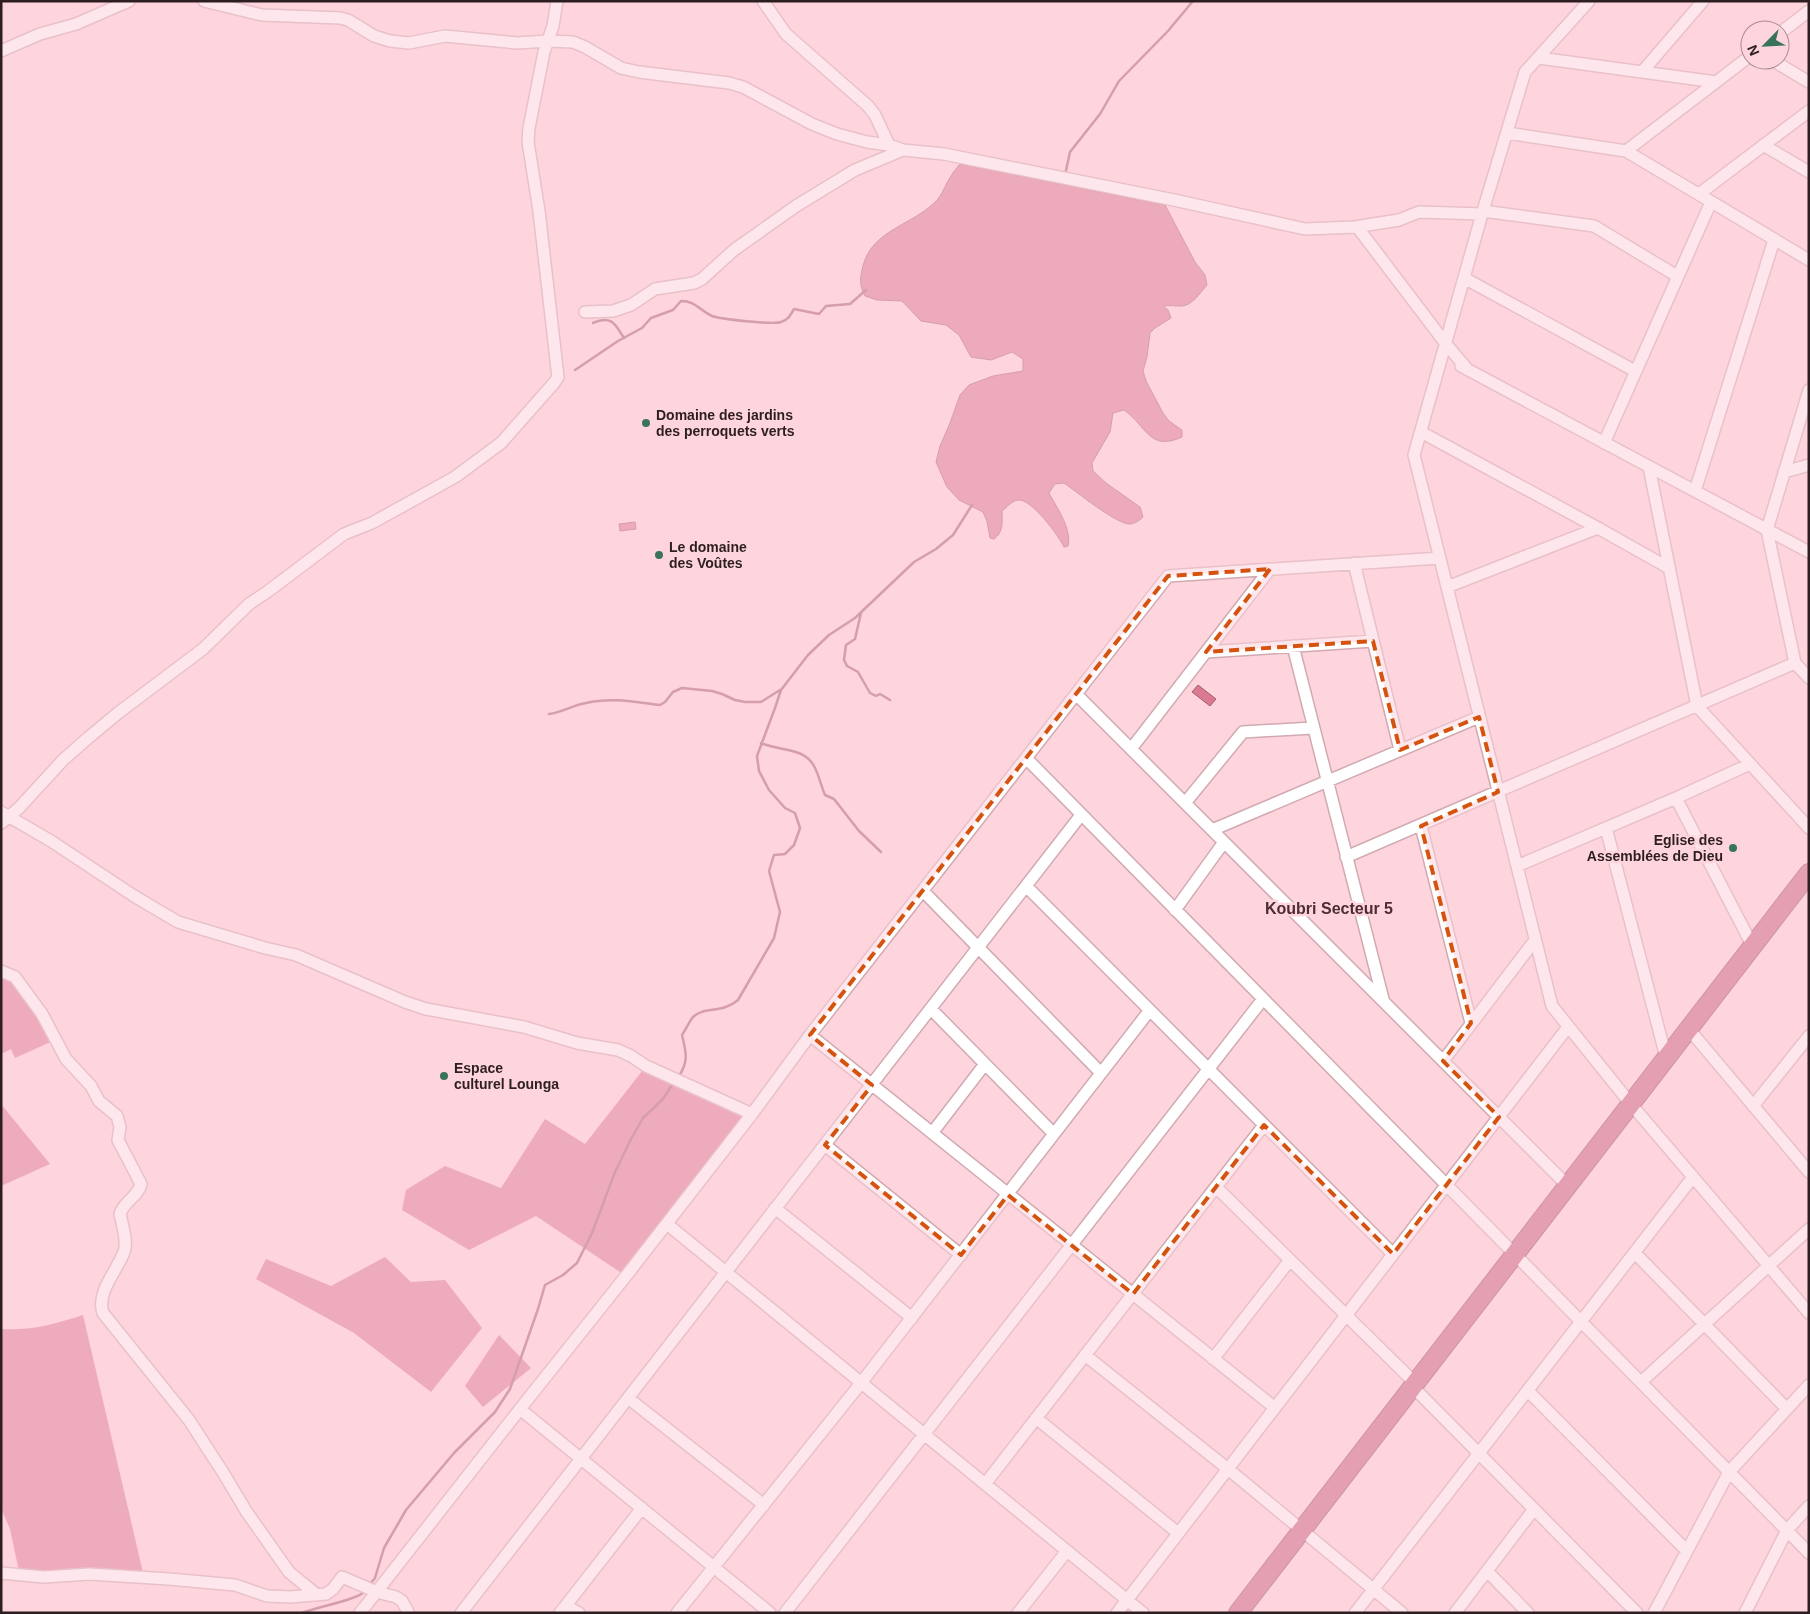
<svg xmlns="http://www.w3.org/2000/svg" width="1810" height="1614" viewBox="0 0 1810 1614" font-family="Helvetica,sans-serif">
<rect width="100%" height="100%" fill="#fed4dd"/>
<path fill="#db7b94" d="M1,971L15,977L55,1040L15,1058L11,1049L1,1054Z
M646,1066L752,1114L626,1276L536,1216L469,1250L402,1210L406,1190L445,1166L501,1188L545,1119L585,1144Z
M1,1104L50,1164L1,1186Z
M385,1257L411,1282L445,1280L482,1328L431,1392L354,1333L256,1279L266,1259L331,1286Z
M83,1315L144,1577L20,1576L10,1529L1,1508V1329C31,1331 55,1324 83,1315Z
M499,1335L531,1368L483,1407L465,1386Z"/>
<path fill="#d97992" stroke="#a55e70" d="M960,164L1165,205L1195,262L1205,275L1207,285C1200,293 1192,306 1181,306C1174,306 1170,305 1163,306L1168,310L1171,318L1155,328L1150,333L1147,357L1143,371L1146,381L1163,413L1169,421L1182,430V437C1149,452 1147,426 1124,410L1113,413L1110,432L1092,463L1093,471L1106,483L1140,507L1143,517C1139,521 1134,524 1129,524C1115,523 1077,492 1064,483L1055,484L1049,493C1057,508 1072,529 1068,546L1064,547C1059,536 1031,498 1018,500C1012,501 1007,507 1002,511C1002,521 1004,532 994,539L990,538L987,521L983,512L959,500L947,487L936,462L940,446L950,423L960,395L969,385L993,376L1023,371V359L1012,352L991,360L971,357L959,335L946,325L921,321L902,301L877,300L865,296C859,285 860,278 863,266C872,229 915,225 938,199C943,193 946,183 951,176C953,172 957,168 960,164Z
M635,522L636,529L620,531L619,524Z
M1198,685L1216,699L1210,706L1192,692Z"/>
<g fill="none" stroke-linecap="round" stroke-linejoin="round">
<path stroke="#a55e70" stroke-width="2.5" d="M1065,175L1070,152L1100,114L1119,81L1168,31L1193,1
M593,323C612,315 615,324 624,338
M575,370L618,341L642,328L651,318L673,310L681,301C696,301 699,310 712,316C720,319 773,325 781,322C788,320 790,316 794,309L819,314L826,306L850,304L866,290
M861,613L855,639L846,645L844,660L847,666L858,672L870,693L876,696L880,694L890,700
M549,714C563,712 573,705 586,703C611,697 635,702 660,705L665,702L673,692L682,688L712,691L722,694L735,700L745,702H761L780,690
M761,743C778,751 804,747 814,766C819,775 821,786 825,795L834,799L859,831L881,852
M679,1076C689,1061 686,1052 682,1035C686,1029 689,1022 693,1017C704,1006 722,1014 738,1000L774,938L780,912L769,871L774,855L785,854L794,845L800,828L795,813L785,808L769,790L759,771L757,756L775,708L781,690L808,655L829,635L855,618L914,562L936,549L953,535L972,505
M370,1584L375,1578L384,1548L406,1510L454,1453L495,1412L510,1389L538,1309L545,1285L563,1275L577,1263L592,1233L615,1172L631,1139L643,1118L663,1099L674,1082
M302,1613C316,1607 358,1600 365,1591"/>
<defs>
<path id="minor" d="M204,1L262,15L340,18L348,20L374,36L390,41L409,43L445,36L517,43L548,41L573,42L585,47L621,68L639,72L729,83L743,87L812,124L837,134L867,142L889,145L903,150L944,154L1174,200L1305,229L1355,227L1358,228L1446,344L1468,370
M763,1L786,34L868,106L875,115L889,145
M1589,1L1525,72L1482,214L1414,455L1552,1006L1630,1103L1809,1313
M1780,33L1809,11
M1,51L40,34L76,24L129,1
M1539,58L1716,82
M1772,60L1809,82
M1642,72L1703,1
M1507,133L1626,151L1809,260
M1763,145L1809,172
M1626,151L1750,56
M1699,194L1809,111
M1483,211L1594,226L1677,276
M1355,227L1399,220L1419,212L1482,214
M1464,278L1635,371
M585,312L613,311L631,305L655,289L694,283L702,279L734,250L796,206L855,170L903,150
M1461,366L1809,552
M1809,390L1767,530L1795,663L1809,678
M1421,432L1598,528
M1604,443L1711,202
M1649,467L1697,706L1809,828
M1784,472L1809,465
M1695,491L1774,240
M1354,563L1400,750
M1447,587L1598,528L1669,568
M1293,646L1383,999
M1206,652L1373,641
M1076,694L1567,1185
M1131,749L1270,569
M1026,758L1809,1553
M1676,798L1752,945
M1185,803L1243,732L1313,728
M1,812L51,841L134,896L178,922L265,948L296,955L405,1002L426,1009L524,1027L577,1043L618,1050L631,1056L646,1066L752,1114
M1,823L19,808L63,760L88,738L118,713L203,649L249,604L267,592L344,534L372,523L455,477L501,443L554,383L558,377L539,211L528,142L529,128L544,52L553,26L557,1
M1421,826L1471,1023
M1606,828L1666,1057
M1212,830L1479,717
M1346,857L1795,663
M1517,866L1676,798L1750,764
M1026,886L1393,1254
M923,891L1101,1073
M1175,910L1224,842
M1,971L15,977L42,1014L66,1059L91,1086L99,1101L117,1116L120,1127L118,1140L141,1184C138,1197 124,1201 120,1214C122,1224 128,1242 124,1252C117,1271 96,1292 103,1313L189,1420L224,1474L246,1511L289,1572L317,1595
M931,1009L1054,1134
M1688,1028L1809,1172
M810,1035L1275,1408
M1443,1061L1535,940
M1753,1106L1809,1036
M932,1133L985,1064
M825,1145L961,1255
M1216,1187L1415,1383
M775,1208L912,1318
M667,1224L1143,1613
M1635,1253L1787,1409
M1085,1355L1228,1469L1402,1613
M1213,1359L1290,1260
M1641,1382L1809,1229
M1412,1386L1637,1613
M1528,1391L1687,1551
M628,1398L764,1505
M520,1409L770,1613
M1036,1418L1178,1533
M985,1484L1264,1125
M1487,1571L1528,1613
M1,1573L44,1577L89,1574L169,1579L235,1585L267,1596L290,1597L326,1594L333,1589L342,1577L377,1592L396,1597L402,1601L408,1612
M566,1606L579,1613
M360,1613L520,1409L626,1276L752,1114L810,1035L1168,576L1440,558
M461,1613L1081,815
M560,1613L642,1508
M677,1613L861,1383L1150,1010
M785,1613L1263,999
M1018,1613L1067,1551
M1117,1613L1568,1027
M1355,1613L1693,1177
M1455,1613L1534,1509
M1654,1613L1729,1472L1809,1385
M1745,1613L1787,1530L1809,1506"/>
<path id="highway" d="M1238,1613L1809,873"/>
</defs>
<use href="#minor" stroke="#d1aab2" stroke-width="14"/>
<use href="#highway" stroke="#904a5d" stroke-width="20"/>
<use href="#minor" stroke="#fff" stroke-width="11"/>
<use href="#highway" stroke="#c6627e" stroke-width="18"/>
</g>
<path d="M0 0H1810V1614H0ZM1270,569L1206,652L1373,641L1400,750L1479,717L1498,792L1421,826L1471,1023L1443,1061L1499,1117L1393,1254L1264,1125L1133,1294L1008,1195L961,1255L825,1145L872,1085L810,1035L1168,576Z" fill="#fed4dd" fill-opacity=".55" fill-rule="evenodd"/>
<path fill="none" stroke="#d5530e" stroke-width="4" stroke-dasharray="10 6" stroke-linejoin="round" d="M1270,569L1206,652L1373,641L1400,750L1479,717L1498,792L1421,826L1471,1023L1443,1061L1499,1117L1393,1254L1264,1125L1133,1294L1008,1195L961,1255L825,1145L872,1085L810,1035L1168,576Z"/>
<g fill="#3a735c" stroke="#fed4dd" stroke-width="2">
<circle cx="646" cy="423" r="5"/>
<circle cx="659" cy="555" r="5"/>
<circle cx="1733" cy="848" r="5"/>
<circle cx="444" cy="1076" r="5"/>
</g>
<g text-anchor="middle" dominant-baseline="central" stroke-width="5" stroke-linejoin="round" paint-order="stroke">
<g font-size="14" font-weight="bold" fill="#2c1e21" stroke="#fed4dd" text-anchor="start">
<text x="656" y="415">Domaine des jardins<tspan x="656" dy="16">des perroquets verts</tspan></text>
<text x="669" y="547">Le domaine<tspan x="669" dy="16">des Voûtes</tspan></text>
<text x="1723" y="840" text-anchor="end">Eglise des<tspan x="1723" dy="16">Assemblées de Dieu</tspan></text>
<text x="454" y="1068">Espace<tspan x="454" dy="16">culturel Lounga</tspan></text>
</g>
<g font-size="16" font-weight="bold" fill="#4d2d35" stroke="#fed4dd">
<text x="1329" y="908">Koubri Secteur 5</text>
</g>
</g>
<rect width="1810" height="1614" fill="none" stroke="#2c1e21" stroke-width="5"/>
<g transform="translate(1765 45) rotate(246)"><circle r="24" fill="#fed4dd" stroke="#aa8b92"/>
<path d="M0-4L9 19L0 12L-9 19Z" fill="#3a735c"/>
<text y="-8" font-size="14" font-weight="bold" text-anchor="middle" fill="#2c1e21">N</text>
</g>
</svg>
